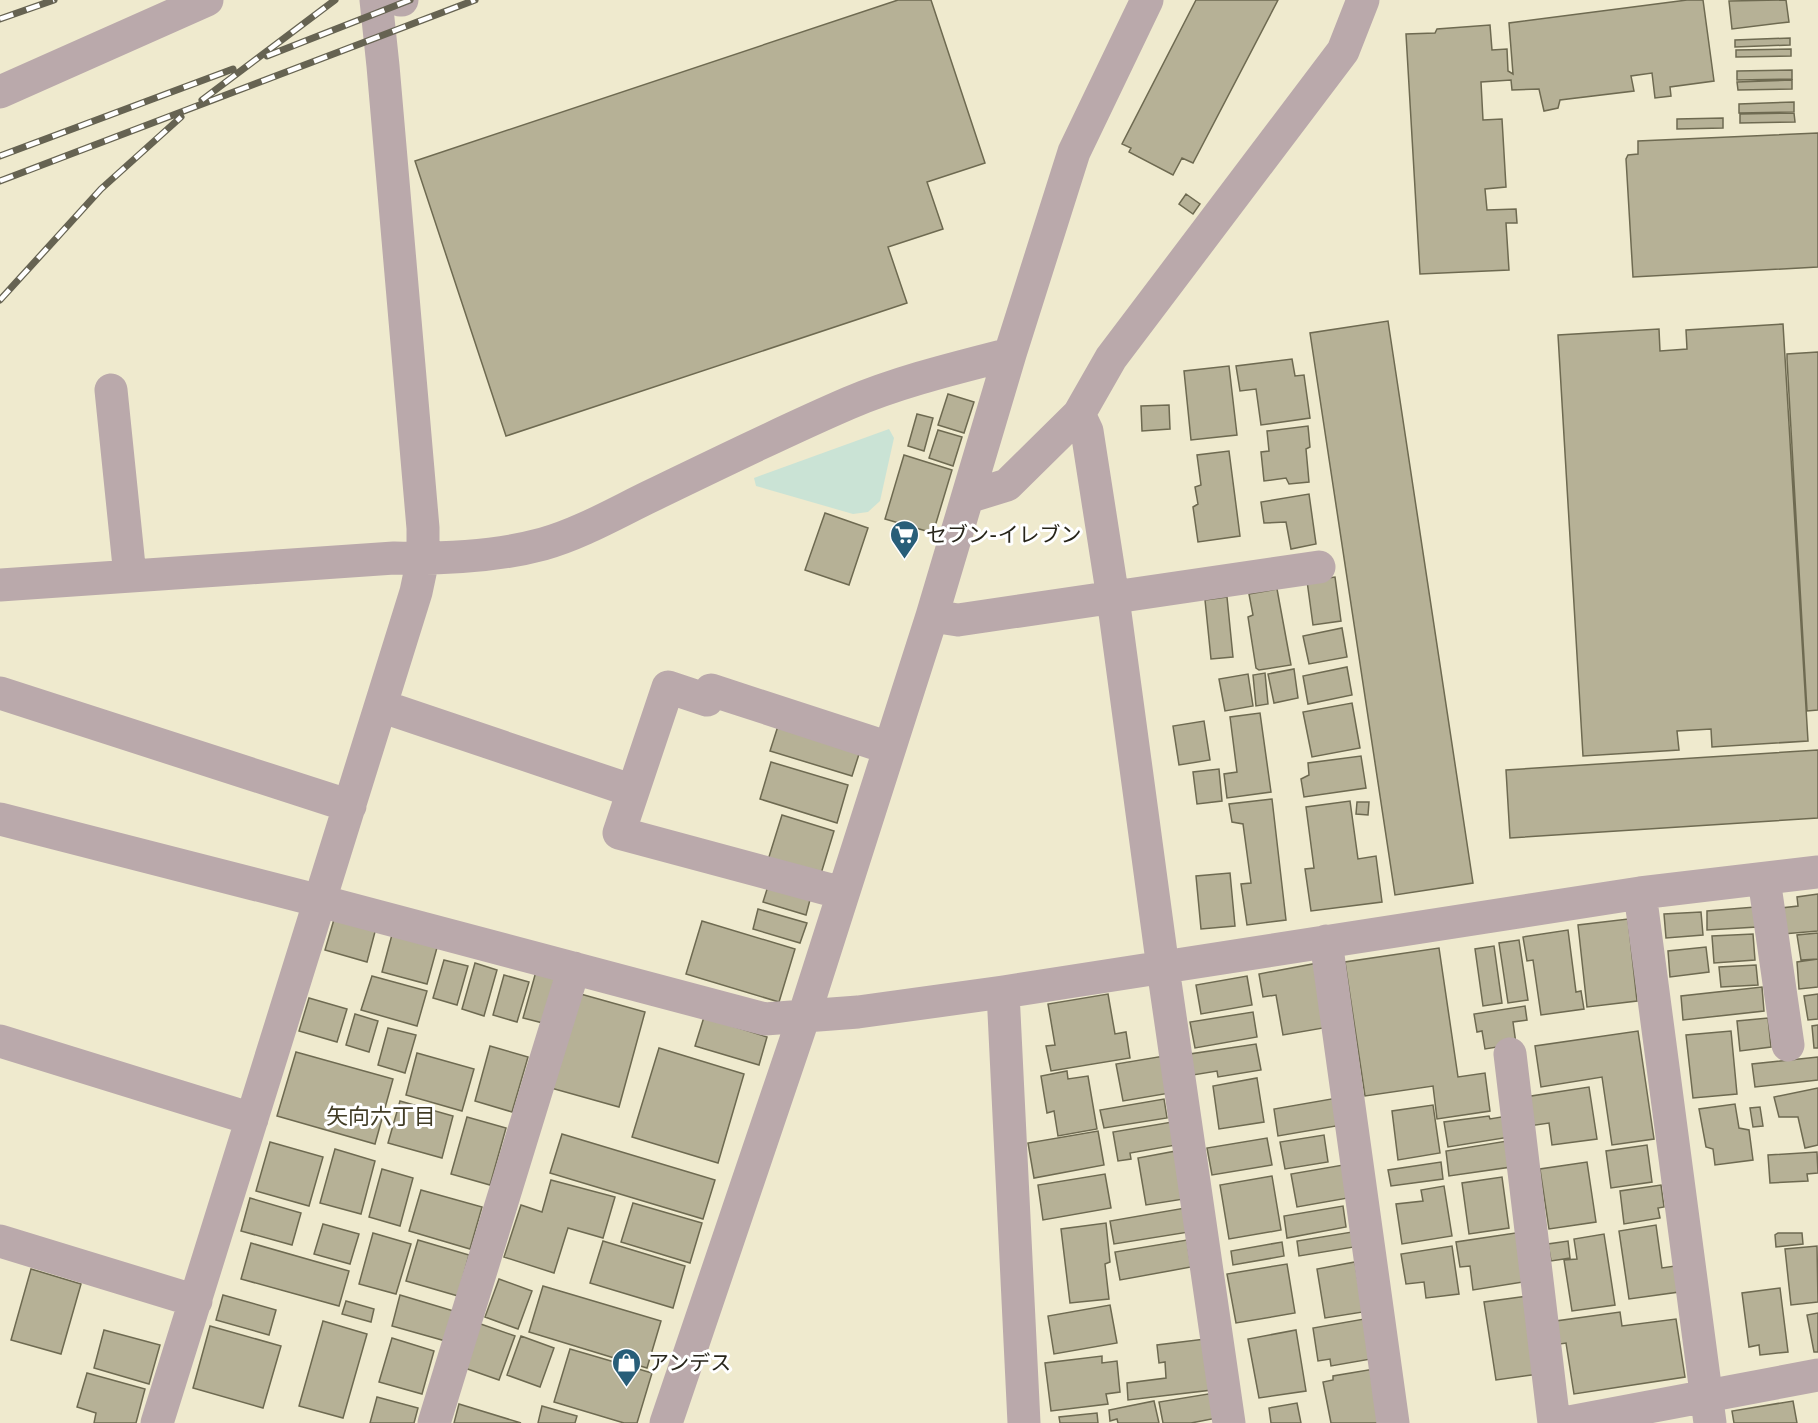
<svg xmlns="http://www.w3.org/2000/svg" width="1818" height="1423" viewBox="0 0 1818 1423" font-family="'IBM Plex Sans','Noto Sans JP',sans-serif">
<rect width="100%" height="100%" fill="#efeace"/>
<path fill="#cae3d5" d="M889,429L894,438L880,501L868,512L853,514L756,486L754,478Z"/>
<path fill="#b6b196" stroke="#6e6a51" stroke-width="1.5" d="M898,0H931L985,163L927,182L943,229L888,247L907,303L506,436L415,161Z
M1196,0H1278L1193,163L1182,158L1173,175L1129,152L1131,148L1122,144Z
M1687,0H1703L1714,81L1670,87L1671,96L1655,98L1652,73L1631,76L1634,91L1560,100L1558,108L1544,111L1539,89L1512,90L1511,80L1481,82L1483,120L1502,119L1506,187L1485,189L1487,210L1516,209L1517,223H1506L1509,270L1420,274L1406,34L1435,33L1437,29L1490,25L1492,50L1507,49L1508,71L1513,74L1509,23Z
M1786,0L1789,22L1732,29L1729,1Z
M1790,38V45L1735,47V40Z
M1791,49V56L1736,57V50Z
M1792,70V79L1737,80V71Z
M1792,80V89L1738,90L1737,82Z
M1794,102V112L1739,113V104Z
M1794,113L1795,122L1740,123V114Z
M1723,118V128L1677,129V119Z
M1818,133V267L1633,277L1626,159L1628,155L1638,154V141Z
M1186,194L1200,204L1193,214L1179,204Z
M1388,321L1473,883L1395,895L1310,333Z
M1783,324L1808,741L1712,747L1711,729L1677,731L1679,750L1583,756L1558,335L1659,329L1660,351L1687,349L1686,330Z
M1818,352V710L1807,711L1787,359V354Z
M1292,359L1295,376L1304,375L1310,418L1261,425L1256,389L1240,391L1236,366Z
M1229,366L1237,435L1191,440L1184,371Z
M948,394L974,402L964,433L938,425Z
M1169,405L1170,429L1142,431L1141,406Z
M917,414L933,418L924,451L908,446Z
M1308,426L1310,447L1306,449L1309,482L1289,484L1286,478L1264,481L1261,452L1269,451L1267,431Z
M938,430L962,437L953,466L929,458Z
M1229,451L1240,536L1198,542L1193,507L1198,504L1195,487L1201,485L1197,455Z
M904,455L952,470L933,533L885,519Z
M1309,494L1316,544L1291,549L1286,522L1264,523L1261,502Z
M825,513L868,528L849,585L805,570Z
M1335,577L1341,621L1313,625L1307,581Z
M1277,589L1291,665L1259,670L1256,668L1248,617L1253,615L1249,594Z
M1227,597L1233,657L1211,659L1205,600Z
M1342,628L1347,657L1309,664L1303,636Z
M1347,667L1352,695L1308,704L1303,676Z
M1294,669L1298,698L1274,703L1268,674Z
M1265,673L1268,704L1256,706L1253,675Z
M1248,674L1253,706L1225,711L1219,679Z
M1352,703L1360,748L1312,757L1303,712Z
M1260,713L1271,792L1227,798L1224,774L1237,772L1230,717Z
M1204,721L1210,760L1179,765L1173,726Z
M778,726L860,751L852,776L770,751Z
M1818,750V818L1510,838L1506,770Z
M1361,756L1366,788L1304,797L1301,779L1309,775L1308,763Z
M771,762L848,785L837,823L760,799Z
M1219,769L1222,801L1197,804L1193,772Z
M1272,799L1286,920L1247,925L1241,884L1251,883L1243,824L1232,822L1229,804Z
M1350,801L1358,859L1376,856L1382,902L1311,911L1305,869L1314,868L1306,807Z
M1357,802H1369L1368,815L1356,814Z
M782,815L834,831L820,877L768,860Z
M1230,873L1235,926L1201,929L1196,876Z
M769,883L811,896L806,915L763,902Z
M1818,894V931L1783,934L1781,908L1798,906L1797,897Z
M1755,907L1757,927L1707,930V911Z
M758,909L807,923L800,943L753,929Z
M1701,912L1703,935L1666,938L1664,914Z
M335,916L376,928L367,962L325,950Z
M1628,919L1637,1001L1587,1007L1578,925Z
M702,921L795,949L779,1002L686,974Z
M1568,930L1576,992L1581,991L1584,1009L1541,1015L1533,960L1527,961L1523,937Z
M393,931L438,944L427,984L382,972Z
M1818,933V959L1801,960L1797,935Z
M1753,934L1755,960L1714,963L1712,936Z
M1519,940L1528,1000L1508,1003L1499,943Z
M1494,946L1502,1003L1483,1006L1475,949Z
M1706,947L1709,972L1670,977L1668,951Z
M1439,948L1458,1077L1485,1073L1490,1111L1437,1119L1433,1086L1365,1096L1345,962Z
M1818,959V987L1799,989L1797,962Z
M444,960L468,966L457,1005L433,998Z
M475,963L497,970L484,1016L462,1009Z
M1318,963L1329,1027L1283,1035L1276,995L1263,997L1259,974Z
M1756,965L1758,985L1721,987L1719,967Z
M537,968L556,974L543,1023L523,1018Z
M504,975L529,982L517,1022L493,1015Z
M372,976L427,991L417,1026L361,1010Z
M1247,976L1252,1005L1201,1014L1196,985Z
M1762,987L1764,1011L1683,1020L1681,996Z
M577,993L645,1012L619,1107L551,1088Z
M1108,994L1115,1034L1126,1032L1130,1058L1051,1071L1046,1046L1055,1045L1048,1004Z
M1818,994V1019L1808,1020L1804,996Z
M309,998L347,1009L337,1042L299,1031Z
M1525,1006L1527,1020L1513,1022L1516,1044L1485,1049L1482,1031L1477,1032L1474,1014Z
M1253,1012L1257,1037L1195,1048L1190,1022Z
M355,1014L378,1021L369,1052L346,1045Z
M704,1017L767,1037L759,1065L695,1046Z
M1768,1018L1771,1047L1740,1051L1737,1021Z
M1818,1025V1048H1814L1812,1026Z
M388,1028L416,1035L405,1073L378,1065Z
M1638,1031L1654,1139L1612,1145L1602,1077L1541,1087L1535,1046Z
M1731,1031L1737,1094L1693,1098L1686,1035Z
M1256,1044L1261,1070L1218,1077L1217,1071L1193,1075L1190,1054Z
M490,1046L528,1057L512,1112L475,1101Z
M659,1048L744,1074L718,1163L632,1137Z
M296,1052L393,1079L375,1144L277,1116Z
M417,1053L474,1069L462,1111L406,1095Z
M1164,1056L1170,1093L1123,1101L1116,1064Z
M1818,1057V1080L1755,1087L1752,1064Z
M1067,1071L1068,1079L1088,1076L1097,1129L1058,1136L1054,1111L1047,1113L1041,1076Z
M1257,1078L1264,1122L1219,1129L1213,1086Z
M1589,1087L1597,1139L1552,1145L1549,1123L1529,1126L1525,1097Z
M1818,1088V1145L1805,1148L1798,1117H1779L1774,1097Z
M1337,1098L1342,1125L1278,1136L1274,1109Z
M1164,1099L1167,1118L1104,1128L1100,1110Z
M400,1101L453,1116L442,1158L388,1143Z
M1735,1104L1739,1128L1749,1130L1753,1160L1715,1165L1713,1149L1706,1147L1699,1109Z
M1433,1105L1440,1153L1398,1160L1392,1111Z
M1760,1107L1763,1126L1753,1127L1750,1108Z
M1489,1116L1490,1119L1507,1116L1510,1137L1448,1147L1444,1122Z
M467,1117L506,1128L490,1185L451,1174Z
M1172,1122L1176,1145L1130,1153L1131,1159L1118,1161L1113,1132Z
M1098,1131L1104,1165L1034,1178L1028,1143Z
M562,1134L715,1180L703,1219L550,1173Z
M1324,1135L1328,1162L1285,1169L1280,1142Z
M1267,1138L1272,1165L1212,1175L1207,1148Z
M1507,1141L1511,1167L1449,1176L1446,1151Z
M270,1142L323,1157L309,1206L256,1191Z
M1647,1145L1652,1182L1611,1188L1606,1151Z
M335,1149L375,1161L361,1214L320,1203Z
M1176,1151L1184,1199L1146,1205L1138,1158Z
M1817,1152L1818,1173L1807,1174L1808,1181L1770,1183L1768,1155Z
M1441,1162L1443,1179L1391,1186L1388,1170Z
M1587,1162L1596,1222L1549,1229L1540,1169Z
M1343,1165L1348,1198L1297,1207L1291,1174Z
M382,1169L413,1178L400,1226L369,1217Z
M1105,1174L1111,1208L1043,1220L1038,1185Z
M1272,1176L1281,1230L1229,1239L1220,1185Z
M1502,1177L1509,1228L1469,1234L1462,1183Z
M551,1180L615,1197L603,1238L568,1228L554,1273L504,1257L521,1205L542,1212Z
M1661,1185L1664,1207L1658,1208L1660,1218L1624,1224L1620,1191Z
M1444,1186L1452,1236L1402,1244L1396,1204L1423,1201L1421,1190Z
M421,1190L482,1207L470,1249L409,1231Z
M250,1198L301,1213L292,1245L241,1231Z
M633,1203L702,1223L690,1263L621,1242Z
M1343,1206L1346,1227L1287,1238L1284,1216Z
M1185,1208L1189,1232L1114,1244L1110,1221Z
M1106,1223L1110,1262L1105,1264L1109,1299L1070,1303L1061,1229Z
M323,1224L359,1234L350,1264L314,1254Z
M1656,1225L1662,1268L1675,1266L1679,1292L1629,1299L1619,1231Z
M1352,1232L1354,1247L1299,1256L1297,1241Z
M1522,1232L1529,1281L1473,1290L1470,1266L1460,1267L1456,1242Z
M373,1233L411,1244L396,1294L359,1284Z
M1778,1233H1802L1803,1244L1776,1247L1775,1235Z
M1604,1234L1615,1305L1572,1311L1564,1260L1577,1259L1574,1239Z
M418,1240L469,1255L458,1296L406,1281Z
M1187,1240L1191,1267L1120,1280L1115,1252Z
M603,1241L685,1266L673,1308L590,1283Z
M1568,1241L1570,1258L1551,1261L1548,1244Z
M1282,1242L1284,1256L1233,1265L1231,1251Z
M251,1243L349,1271L339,1306L241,1279Z
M1452,1246L1459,1294L1426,1298L1424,1282L1406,1284L1401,1254Z
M1817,1246L1818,1302L1791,1305L1785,1249Z
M1355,1262L1363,1312L1325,1318L1317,1269Z
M1287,1264L1295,1313L1236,1323L1227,1274Z
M31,1269L81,1284L61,1354L11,1340Z
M499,1279L532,1291L518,1329L485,1317Z
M543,1286L661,1321L647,1368L529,1332Z
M1780,1288L1788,1352L1760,1355L1759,1345L1749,1347L1742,1293Z
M223,1295L276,1310L269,1335L216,1320Z
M400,1295L457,1312L449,1342L392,1326Z
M1527,1296L1539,1374L1496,1380L1484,1302Z
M346,1301L374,1309L371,1322L342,1314Z
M1110,1305L1117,1343L1054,1354L1048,1316Z
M1620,1312L1622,1326L1676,1319L1685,1377L1574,1394L1566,1343L1560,1344L1556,1321Z
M1818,1313V1352H1814L1807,1315Z
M1364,1319L1371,1359L1331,1366L1330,1359L1318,1361L1313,1328Z
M323,1321L367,1334L343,1418L299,1406Z
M475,1322L515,1336L499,1380L459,1366Z
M210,1326L281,1346L263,1408L193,1388Z
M104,1330L160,1345L149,1384L94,1368Z
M1296,1330L1306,1391L1259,1398L1248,1339Z
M521,1336L554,1348L540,1387L507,1375Z
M392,1338L434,1351L422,1394L379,1382Z
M1205,1339L1212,1390L1128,1400L1127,1383L1166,1378L1165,1362L1159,1363L1157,1345Z
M570,1349L652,1373L637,1423H624L554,1402Z
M1102,1356V1363L1117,1361L1120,1392L1106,1394L1108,1404L1051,1411L1045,1363Z
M1374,1369L1383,1423H1331L1323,1382L1333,1380V1376Z
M87,1373L145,1389L136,1423H94L96,1413L77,1407Z
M1214,1393L1217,1418L1191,1423H1163L1159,1402Z
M377,1397L418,1408L414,1423H370Z
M1154,1401L1159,1423H1118L1117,1419L1110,1421L1109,1410Z
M1793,1401L1797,1423H1734L1732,1411Z
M1297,1403L1301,1423H1271L1269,1408Z
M459,1404L521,1423H454Z
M542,1406L577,1416L575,1423H538Z
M1097,1413L1098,1423H1060L1059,1417Z"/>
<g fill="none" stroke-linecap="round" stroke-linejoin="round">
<path stroke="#baa9ab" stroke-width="33" d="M400,0H402
M0,92L207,0
M111,390L130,576
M1079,414L1087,431L1113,598L1163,968L1229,1423
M968,497L1007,485L1079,414L1111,358L1343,51L1363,0
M0,585L394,558C443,559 495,557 543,544C582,533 619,511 655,494C719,463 784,431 849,403C901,381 956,368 1010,354
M932,616L958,620L1319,567
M0,693L350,806
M381,706L633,791
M0,819L320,901L765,1019L858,1012L1003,992L1640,893L1818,872
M1764,879L1788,1045
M842,893L619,833L668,687L707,700L711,690L889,748
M1640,893L1710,1423
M1326,941L1393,1423
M1003,992L1024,1423
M0,1041L252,1119
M1510,1054L1554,1423
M0,1241L196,1301
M157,1423L416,592L423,559V528L383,66L376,0
M434,1423L574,968
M666,1423L804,1016L932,616L1010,354L1074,152L1147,0
M1564,1423L1818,1375"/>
<defs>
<path id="rail" d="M0,19L54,0
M267,56L410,0
M202,100L335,0
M0,156L233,69
M0,181L475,0
M0,300L101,189L181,117"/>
</defs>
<use href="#rail" stroke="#666352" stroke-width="7"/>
<use href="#rail" stroke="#fff" stroke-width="4.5" stroke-dasharray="14" stroke-linecap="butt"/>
</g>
<defs>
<symbol id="supermarket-pin" viewBox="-11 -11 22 30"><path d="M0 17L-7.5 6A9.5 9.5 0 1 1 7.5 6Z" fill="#285e79" stroke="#fff"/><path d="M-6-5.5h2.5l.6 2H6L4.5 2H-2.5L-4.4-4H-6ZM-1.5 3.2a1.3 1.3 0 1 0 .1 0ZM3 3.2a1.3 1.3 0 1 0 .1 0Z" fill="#fff"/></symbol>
<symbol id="shop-pin" viewBox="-11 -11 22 30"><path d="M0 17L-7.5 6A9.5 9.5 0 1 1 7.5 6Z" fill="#285e79" stroke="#fff"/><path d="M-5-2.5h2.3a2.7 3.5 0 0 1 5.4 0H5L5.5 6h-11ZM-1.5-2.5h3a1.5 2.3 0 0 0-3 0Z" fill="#fff"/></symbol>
</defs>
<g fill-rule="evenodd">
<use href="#supermarket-pin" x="888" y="518" width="33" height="45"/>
<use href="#shop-pin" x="610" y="1346" width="33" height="45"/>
</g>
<g text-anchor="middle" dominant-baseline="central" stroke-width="6" stroke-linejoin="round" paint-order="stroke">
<g font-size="21" fill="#27251a" stroke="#fff" text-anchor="start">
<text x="926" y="534">セブン-イレブン</text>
<text x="648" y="1362">アンデス</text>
</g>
<g font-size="22" fill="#413c25" stroke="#fff">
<text x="381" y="1115">矢向六丁目</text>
</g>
</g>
</svg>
